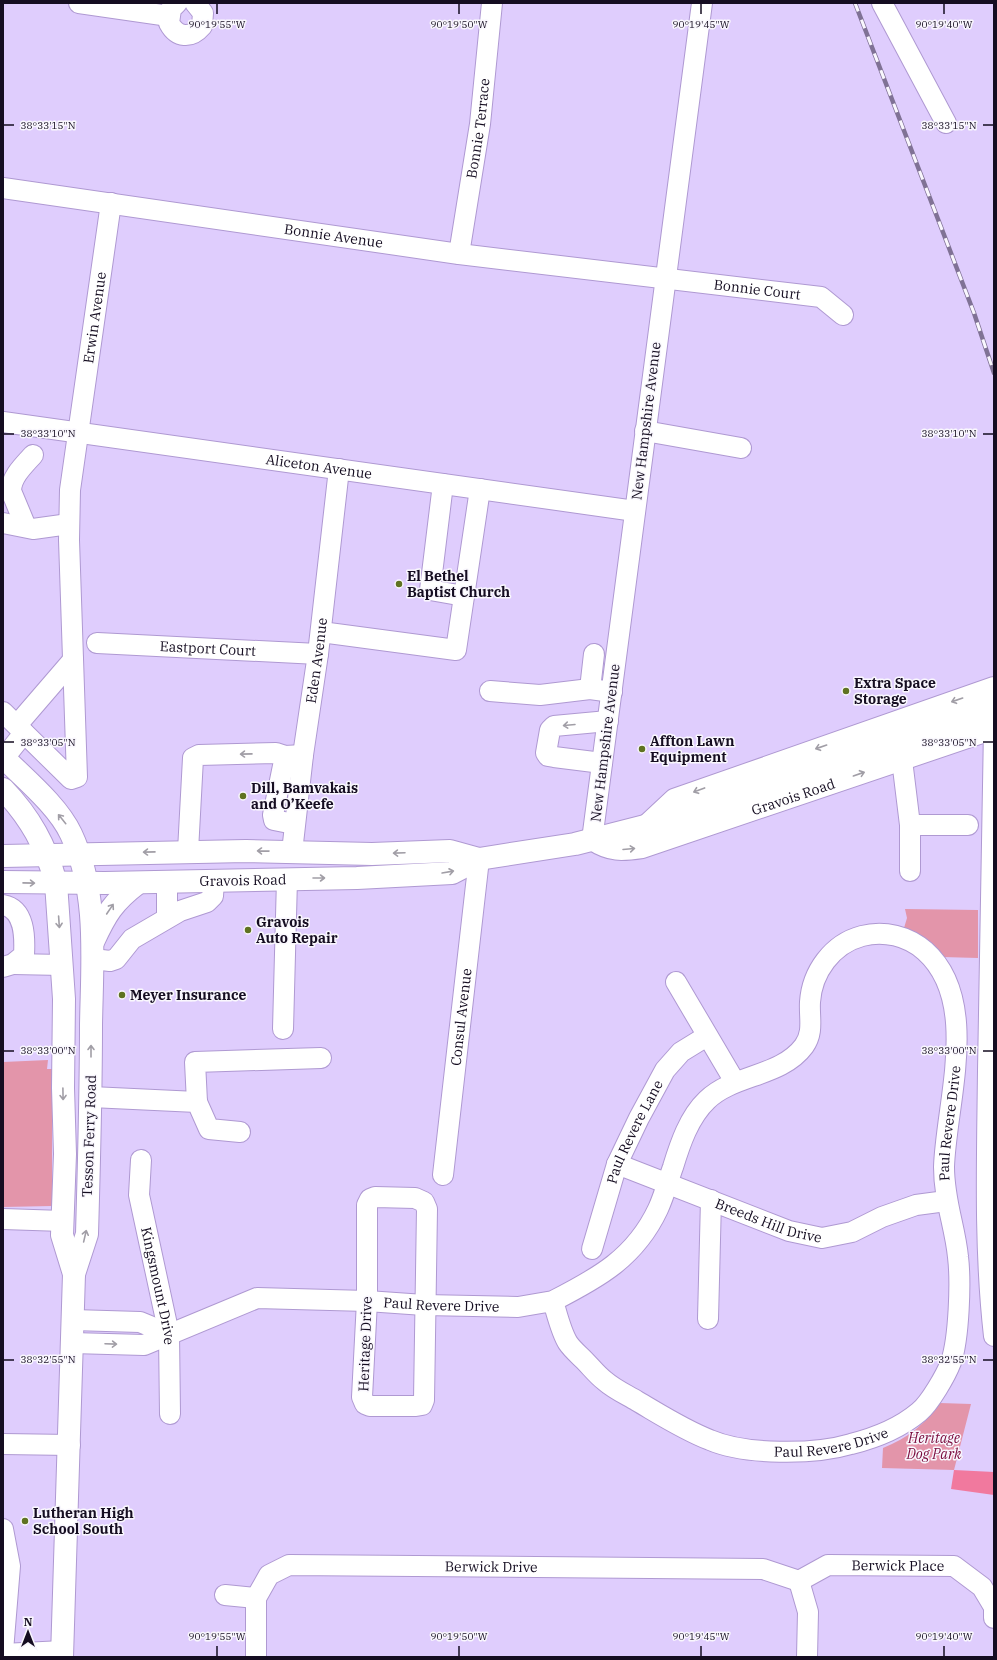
<svg xmlns="http://www.w3.org/2000/svg" width="997" height="1660" viewBox="0 0 997 1660" font-family="'IBM Plex Serif',serif">
<rect width="100%" height="100%" fill="#dfcdfd"/>
<path fill="#e395aa" d="M905,909L978,910V958L942,957L922,936L904,928L907,918Z
M48,1060L47,1069H52V1206L3,1207V1062Z
M940,1403L971,1404L954,1470L882,1468L883,1448C908,1438 925,1424 940,1403Z"/>
<path fill="#f1799e" d="M954,1470L994,1472V1495L951,1489Z"/>
<g fill="none" stroke-linecap="round" stroke-linejoin="round">
<defs>
<g id="minor">
<path d="M79,3L169,16"/>
<path d="M177,3L171,9L169,23C177,38 191,39 202,26L203,13L195,3"/>
<path id="s1" d="M702,3L592,840C610,852 622,851 642,848L994,729"/>
<path d="M882,3L946,123"/>
<path id="s2" d="M3,188L459,254L821,297L843,315"/>
<path id="s3" d="M459,254L480,124L492,3"/>
<path id="s4" d="M3,422L635,511"/>
<path d="M645,431L741,448"/>
<path d="M443,484L430,590L464,596"/>
<path d="M3,523L33,529L69,524"/>
<path d="M26,527L11,491C11,477 24,465 33,455"/>
<path d="M321,632L456,650L480,489"/>
<path id="s5" d="M97,643L318,654"/>
<path d="M590,689L594,654"/>
<path d="M490,691L540,695L590,689L612,692"/>
<path id="s6" d="M3,712L71,779L77,777L69,540L70,490L111,203"/>
<path d="M17,725L73,660"/>
<path d="M994,729C991,843 989,957 988,1071C987,1159 984,1248 994,1336"/>
<path d="M285,756L273,815L274,820L294,824"/>
<path d="M4,758L24,733"/>
<path d="M902,760L910,825V871"/>
<path d="M602,763L554,757L548,756L546,753L550,730L554,726L608,721"/>
<path d="M910,825H968"/>
<path d="M644,827L674,799L994,687"/>
<path d="M188,851L193,758L199,755L276,753L285,756L303,755"/>
<path id="s7" d="M292,852L303,755L318,654L339,469"/>
<path d="M167,882V918"/>
<path d="M3,905C25,909 25,937 24,955L13,964L3,967"/>
<path d="M93,959L110,961L116,959L132,939L180,911L207,902L213,896L214,881"/>
<path d="M13,964L62,965"/>
<path d="M676,982L735,1082"/>
<path d="M283,1029L287,879"/>
<path d="M91,1097L197,1102L209,1129L240,1132"/>
<path d="M197,1102L195,1062L321,1058"/>
<path id="s8" d="M141,1160L139,1195L169,1334L170,1414"/>
<path id="s9" d="M617,1164L789,1231L822,1238L852,1232L882,1217L916,1205L946,1201"/>
<path id="s10" d="M443,1175L479,859"/>
<path d="M375,1197L415,1198L424,1202L427,1209L424,1400L422,1405L416,1406H370L365,1404L362,1397L367,1301V1205L370,1199Z"/>
<path d="M3,1219L63,1221"/>
<path id="s11" d="M592,1249L617,1164L639,1118L665,1070L681,1052L707,1036"/>
<path d="M708,1319L711,1200"/>
<path d="M73,1320L140,1322L169,1334"/>
<path id="s12" d="M72,1343L144,1345L257,1298L367,1301L424,1305L518,1307L553,1301C557,1314 561,1332 568,1343C572,1349 579,1355 584,1360C591,1367 597,1375 605,1381C614,1389 627,1395 637,1401C661,1415 684,1430 710,1440C745,1455 814,1455 851,1444C875,1438 900,1428 919,1412C930,1403 946,1375 951,1362C959,1338 961,1282 958,1257C955,1226 944,1201 944,1167C946,1103 981,1001 925,951C908,936 884,930 862,936C832,944 812,972 810,1002C809,1018 814,1032 804,1046C781,1077 734,1074 707,1100C689,1117 680,1144 673,1167C668,1181 664,1196 658,1209C635,1258 598,1278 553,1301"/>
<path d="M3,1444L70,1445"/>
<path d="M3,1529L10,1566L3,1651"/>
<path id="s13" d="M799,1581L828,1565L954,1566L982,1587L994,1607V1618"/>
<path d="M799,1581L808,1612L807,1657"/>
<path d="M225,1595L256,1598"/>
<path d="M3,1654L63,1651"/>
<path id="s14" d="M256,1657V1598L269,1575L289,1565L763,1569L799,1581"/>
</g>
<g id="major">
<path d="M3,757C25,779 58,806 71,834C99,893 92,962 91,1025C91,1095 89,1164 87,1234L74,1274L62,1657"/>
<path d="M3,789C30,817 46,846 56,883L64,999L63,1088L65,1154L62,1235L74,1274"/>
<path d="M3,856L246,851L372,854L450,851L479,859"/>
<path id="s15" d="M3,882L105,883L357,878L452,873L479,859L575,844L669,820L994,708"/>
<path d="M93,942C106,914 113,902 138,883"/>
</g>
</defs>
<use href="#minor" stroke="#af99d2" stroke-width="22"/>
<use href="#major" stroke="#af99d2" stroke-width="24"/>
<use href="#minor" stroke="#fff" stroke-width="20"/>
<use href="#major" stroke="#fff" stroke-width="22"/>
<defs>
<path id="rail" d="M855,3L974,313L994,373"/>
</defs>
<use href="#rail" stroke="#807295" stroke-width="4.5"/>
<use href="#rail" stroke="#f9f7fd" stroke-width="3" stroke-dasharray="9" stroke-linecap="butt"/>
</g>
<defs><path id="oneway-shaft" d="M-6 0H5M1.5-3L5.5 0L1.5 3" fill="none" stroke-width="1.6" stroke-linecap="round" stroke-linejoin="round"/></defs>
<g stroke="#a19ea6">
<use href="#oneway-shaft" transform="translate(957 700) rotate(161)"/>
<use href="#oneway-shaft" transform="translate(569 725) rotate(175)"/>
<use href="#oneway-shaft" transform="translate(821 747) rotate(161)"/>
<use href="#oneway-shaft" transform="translate(246 754) rotate(179)"/>
<use href="#oneway-shaft" transform="translate(859 774) rotate(-19)"/>
<use href="#oneway-shaft" transform="translate(699 790) rotate(160)"/>
<use href="#oneway-shaft" transform="translate(62 819) rotate(-129)"/>
<use href="#oneway-shaft" transform="translate(629 849) rotate(-5)"/>
<use href="#oneway-shaft" transform="translate(263 851) rotate(-179)"/>
<use href="#oneway-shaft" transform="translate(149 852) rotate(179)"/>
<use href="#oneway-shaft" transform="translate(399 853) rotate(178)"/>
<use href="#oneway-shaft" transform="translate(448 872) rotate(-10)"/>
<use href="#oneway-shaft" transform="translate(319 878)"/>
<use href="#oneway-shaft" transform="translate(29 883) rotate(1)"/>
<use href="#oneway-shaft" transform="translate(110 909) rotate(-56)"/>
<use href="#oneway-shaft" transform="translate(59 922) rotate(86)"/>
<use href="#oneway-shaft" transform="translate(91 1051) rotate(-90)"/>
<use href="#oneway-shaft" transform="translate(63 1094) rotate(89)"/>
<use href="#oneway-shaft" transform="translate(85 1236) rotate(-77)"/>
<use href="#oneway-shaft" transform="translate(111 1344) rotate(2)"/>
</g>
<path fill="none" stroke="#150d21" stroke-width="1.5" d="M217,4V14M459,4V14M701,4V14M944,4V14M4,125H14M983,125H993M4,434H14M983,434H993M4,742H14M983,742H993M4,1051H14M983,1051H993M4,1360H14M983,1360H993M217,1646V1656M459,1646V1656M701,1646V1656M944,1646V1656"/>
<g fill="#5f7221" stroke="#f9f7fd" stroke-width="1.5">
<circle cx="399" cy="584" r="4"/>
<circle cx="846" cy="691" r="4"/>
<circle cx="642" cy="749" r="4"/>
<circle cx="243" cy="796" r="4"/>
<circle cx="248" cy="930" r="4"/>
<circle cx="122" cy="995" r="4"/>
<circle cx="25" cy="1521" r="4"/>
</g>
<g text-anchor="middle" dominant-baseline="central" stroke-width="3" stroke-linejoin="round" paint-order="stroke">
<g font-size="14" fill="#150d21" stroke="#f9f7fd">
<text stroke="none"><textPath href="#s3" startOffset="127">Bonnie Terrace</textPath></text>
<text stroke="none"><textPath href="#s2" startOffset="334">Bonnie Avenue</textPath></text>
<text stroke="none"><textPath href="#s2" startOffset="761">Bonnie Court</textPath></text>
<text stroke="none"><textPath href="#s6" startOffset="563">Erwin Avenue</textPath></text>
<text transform="translate(646 421) rotate(-83)">New Hampshire Avenue</text>
<text stroke="none"><textPath href="#s4" startOffset="319">Aliceton Avenue</textPath></text>
<text stroke="none"><textPath href="#s5" startOffset="111">Eastport Court</textPath></text>
<text stroke="none"><textPath href="#s7" startOffset="193">Eden Avenue</textPath></text>
<text transform="translate(605 743) rotate(-83)">New Hampshire Avenue</text>
<text stroke="none"><textPath href="#s1" startOffset="1056">Gravois Road</textPath></text>
<text stroke="none"><textPath href="#s15" startOffset="240">Gravois Road</textPath></text>
<text stroke="none"><textPath href="#s10" startOffset="159">Consul Avenue</textPath></text>
<text stroke="none"><textPath href="#s12" startOffset="1229">Paul Revere Drive</textPath></text>
<text stroke="none"><textPath href="#s11" startOffset="125">Paul Revere Lane</textPath></text>
<text transform="translate(89 1136) rotate(-88)">Tesson Ferry Road</text>
<text stroke="none"><textPath href="#s9" startOffset="162">Breeds Hill Drive</textPath></text>
<text stroke="none"><textPath href="#s8" startOffset="128">Kingsmount Drive</textPath></text>
<text stroke="none"><textPath href="#s12" startOffset="379">Paul Revere Drive</textPath></text>
<text transform="translate(365 1344) rotate(-88)">Heritage Drive</text>
<text stroke="none"><textPath href="#s12" startOffset="833">Paul Revere Drive</textPath></text>
<text stroke="none"><textPath href="#s13" startOffset="103">Berwick Place</textPath></text>
<text stroke="none"><textPath href="#s14" startOffset="310">Berwick Drive</textPath></text>
</g>
<g font-size="14" font-weight="bold" fill="#150d21" stroke="#f9f7fd" text-anchor="start">
<text x="407" y="576">El Bethel<tspan x="407" dy="16">Baptist Church</tspan></text>
<text x="854" y="683">Extra Space<tspan x="854" dy="16">Storage</tspan></text>
<text x="650" y="741">Affton Lawn<tspan x="650" dy="16">Equipment</tspan></text>
<text x="251" y="788">Dill, Bamvakais<tspan x="251" dy="16">and O’Keefe</tspan></text>
<text x="256" y="922">Gravois<tspan x="256" dy="16">Auto Repair</tspan></text>
<text x="130" y="995">Meyer Insurance</text>
<text x="33" y="1513">Lutheran High<tspan x="33" dy="16">School South</tspan></text>
</g>
<g font-size="14" font-style="italic" fill="#7a0b3d" stroke="#f9f7fd">
<text x="934" y="1438">Heritage<tspan x="934" dy="16">Dog Park</tspan></text>
</g>
</g>
<g font-size="10" text-anchor="middle" fill="#150d21" stroke="#f9f7fd" stroke-width="3" stroke-linejoin="round" paint-order="stroke">
<text x="217" y="28">90°19'55"W</text>
<text x="459" y="28">90°19'50"W</text>
<text x="701" y="28">90°19'45"W</text>
<text x="944" y="28">90°19'40"W</text>
<text x="48" y="129">38°33'15"N</text>
<text x="949" y="129">38°33'15"N</text>
<text x="48" y="437">38°33'10"N</text>
<text x="949" y="437">38°33'10"N</text>
<text x="48" y="746">38°33'05"N</text>
<text x="949" y="746">38°33'05"N</text>
<text x="48" y="1054">38°33'00"N</text>
<text x="949" y="1054">38°33'00"N</text>
<text x="48" y="1363">38°32'55"N</text>
<text x="949" y="1363">38°32'55"N</text>
<text x="217" y="1640">90°19'55"W</text>
<text x="459" y="1640">90°19'50"W</text>
<text x="701" y="1640">90°19'45"W</text>
<text x="944" y="1640">90°19'40"W</text>
</g>
<rect width="997" height="1660" fill="none" stroke="#150d21" stroke-width="8"/>
<g transform="translate(28 1632)" stroke="#f9f7fd" stroke-width="3" paint-order="stroke">
<path d="M0-3L7 15L0 10L-7 15Z" fill="#150d21"/>
<text y="-6" font-size="11" font-weight="bold" text-anchor="middle" fill="#150d21">N</text>
</g>
</svg>
